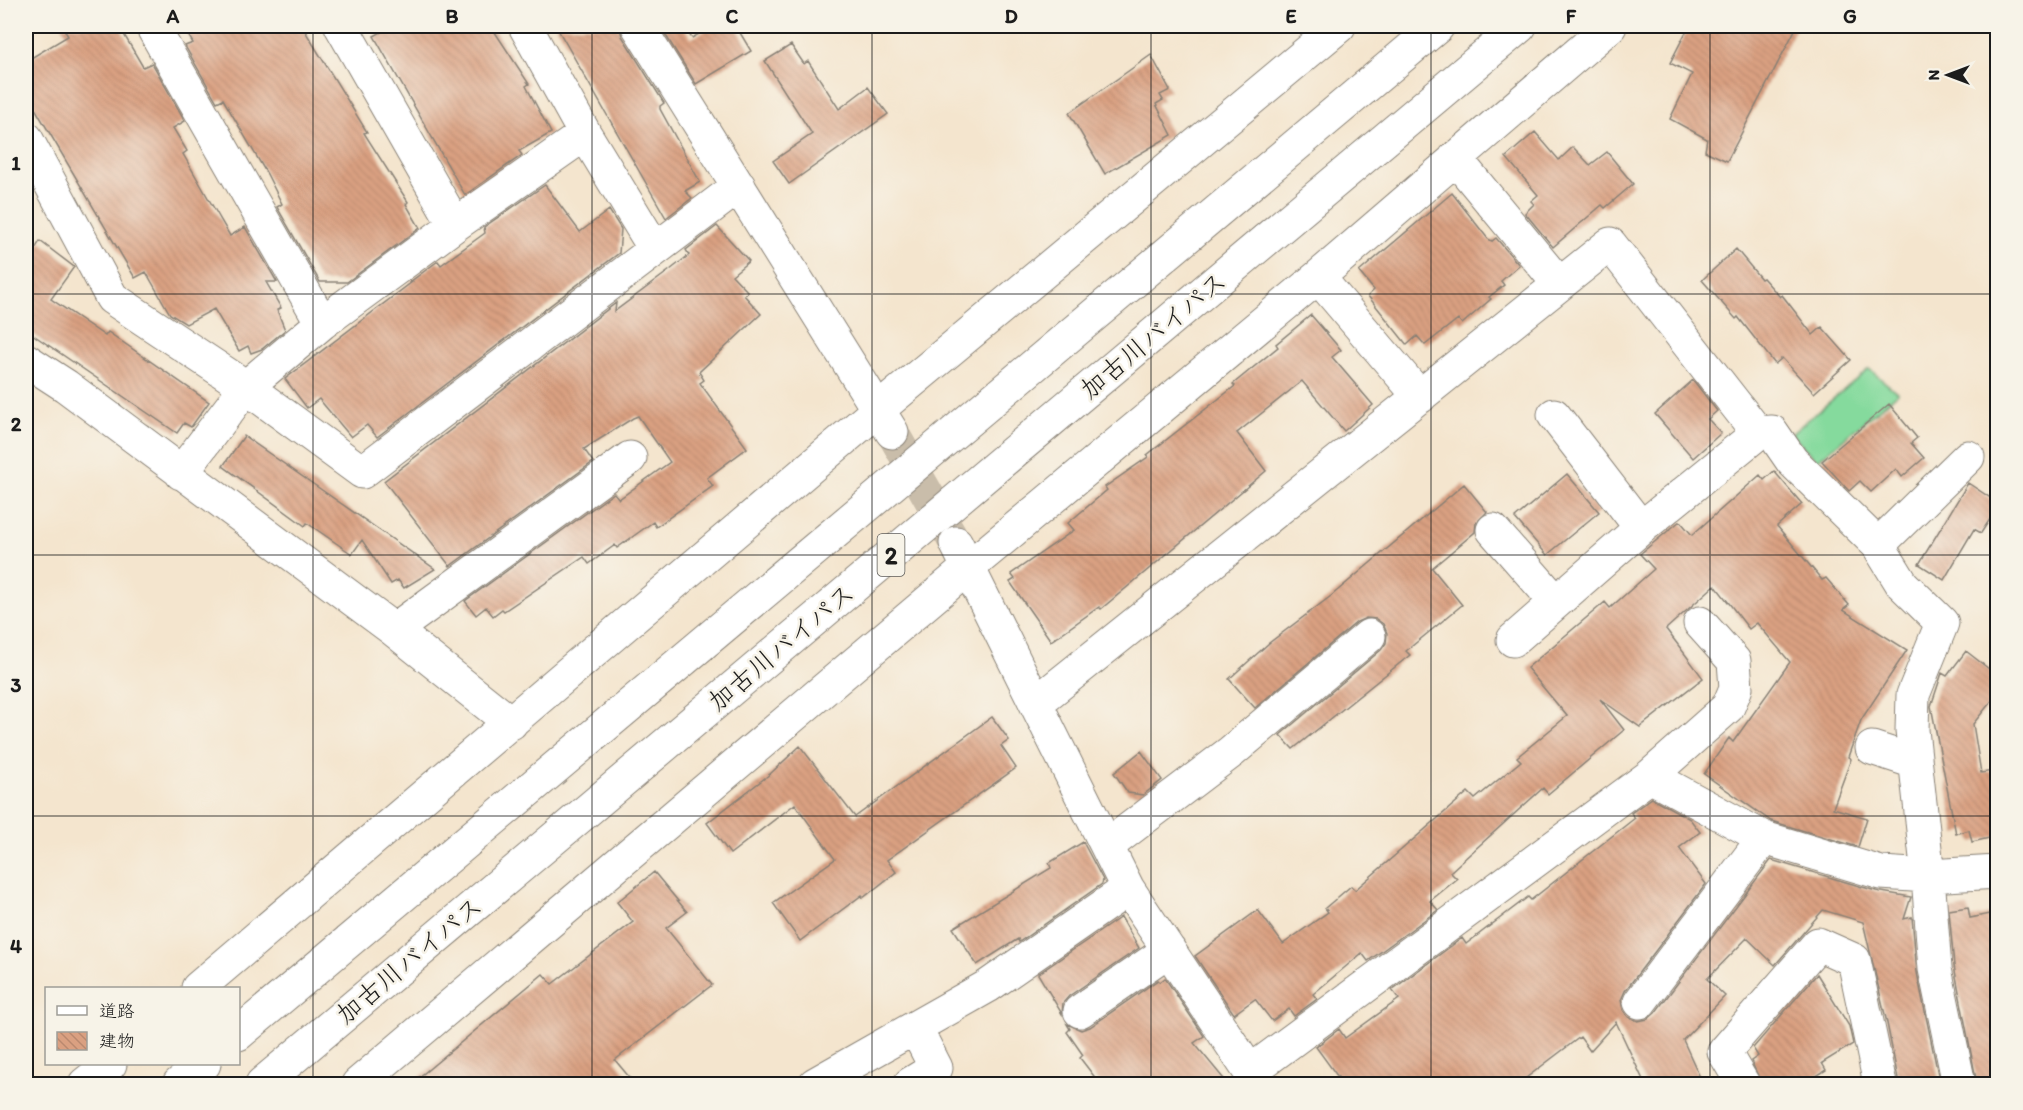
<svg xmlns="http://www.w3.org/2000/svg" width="2023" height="1110" viewBox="0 0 2023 1110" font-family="Itim,'Klee One',sans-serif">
<defs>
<pattern id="building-back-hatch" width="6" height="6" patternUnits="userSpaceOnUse" patternTransform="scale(1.5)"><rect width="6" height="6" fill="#daa081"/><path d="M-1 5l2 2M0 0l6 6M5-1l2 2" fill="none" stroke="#ba896f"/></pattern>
</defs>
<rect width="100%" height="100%" fill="#f7f3e8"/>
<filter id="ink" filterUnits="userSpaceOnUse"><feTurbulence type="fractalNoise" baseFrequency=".0167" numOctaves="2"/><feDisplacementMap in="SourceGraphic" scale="12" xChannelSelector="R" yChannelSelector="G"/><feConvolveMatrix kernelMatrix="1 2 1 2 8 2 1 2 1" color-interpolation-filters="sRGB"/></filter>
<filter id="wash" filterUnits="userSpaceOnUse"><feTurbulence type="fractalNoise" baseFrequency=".008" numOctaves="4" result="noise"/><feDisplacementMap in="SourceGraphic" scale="24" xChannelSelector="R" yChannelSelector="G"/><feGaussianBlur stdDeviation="1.35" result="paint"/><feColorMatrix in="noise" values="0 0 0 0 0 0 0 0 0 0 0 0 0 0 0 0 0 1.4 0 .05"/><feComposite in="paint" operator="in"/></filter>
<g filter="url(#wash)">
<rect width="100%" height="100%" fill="#f4e5ce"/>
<path fill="#85da9d" stroke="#507b5c" stroke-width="1.5" d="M1869,369L1898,393L1817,461L1791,434Z"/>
<g id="blocks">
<path fill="url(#building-back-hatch)" d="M62,26H119L143,67L152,63L185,121L173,128L187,151L183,154L219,217L230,236L245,227L277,282H266L281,308L277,310L285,330L262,349L251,353L248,346L239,351L214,309L186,324L170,314L146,272L135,278L26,93V61L68,36Z
M183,26H302L367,132L364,133L408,202L406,204L420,228L347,282H320L277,207L282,204L267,174L223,99L217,102L185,46L193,43Z
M392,26H491L529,84L526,86L551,133L519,151L522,155L465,195L374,36Z
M556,26H619L622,36L664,103L660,106V109L700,182L685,191L692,198L666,218Z
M660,26H682L692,38L713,26H736L751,51L696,84Z
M1689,26H1797L1727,161L1705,151L1707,139L1670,119L1692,74L1670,63Z
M791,45L804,64L808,61L839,109L868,87L888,114L789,184L773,161L812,134L765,61Z
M1151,55L1170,90L1160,95L1163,100L1156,104L1172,135L1105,174L1069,113Z
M1535,132L1559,160L1573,147L1590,165L1607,152L1633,184L1605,208L1602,205L1553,247L1525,213L1534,204L1531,201L1538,195L1506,157Z
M545,185L580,232L609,210L621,229L619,253L377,437L367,425L351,437L319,399L307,408L285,379L412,282H410L438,261L441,265L485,233L484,227Z
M1452,193L1488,239L1492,241L1496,238L1519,265L1501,281L1504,285L1489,297L1491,299L1462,324L1458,319L1425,345L1417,336L1407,345L1368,296L1374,290L1359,272Z
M717,226L749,261L732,275L748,292L744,295L761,314L699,372L704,380L700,383L747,448L707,478L713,486L656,527L653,522L617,548L615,545L589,564L584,557L504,611L502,609L493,616L486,607L476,615L465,601L614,493L619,499L670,462L638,416L633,418L584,449L593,462L450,566L384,481L616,303L615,311L670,270L689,255L686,250Z
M40,241L74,267L51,299L105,336L108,332L209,402L191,427L184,423L177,433L29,332L26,337V263Z
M1736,249L1761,279L1763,278L1780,297L1782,295L1813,335L1822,327L1851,360L1814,393L1782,358L1775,364L1738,317L1736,319L1702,280Z
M1311,315L1341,350L1332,357L1373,405L1344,431L1302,381L1237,433L1266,471L1101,609L1099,607L1051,641L1010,582L1015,579L1011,574L1074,530L1068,523L1107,490L1105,487L1148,457L1147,455L1235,386L1233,384L1278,347L1276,344Z
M1693,380L1717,411L1708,419L1721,433L1693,458L1655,414Z
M1889,404L1917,438L1911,443L1924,458L1902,477L1896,469L1871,492L1860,481L1849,491L1822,461Z
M244,436L316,486L435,569L404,588L398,580L391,584L362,540L352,554L307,523L305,526L223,466Z
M1774,471L1802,504L1777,526L1822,580L1826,578L1849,605L1843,610L1907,650L1861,720L1848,757L1851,759L1833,808L1867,818L1858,847L1771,821L1704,774L1729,738L1733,742L1790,662L1757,623L1749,629L1715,585L1666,629L1703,678L1640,727L1600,699L1624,730L1548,794L1543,788L1450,872L1457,879L1430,901L1438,910L1368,961L1362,953L1313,994L1317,999L1294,1016L1289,1009L1272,1021L1255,999L1234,1014L1195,956L1258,910L1283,944L1328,912L1325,908L1351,886L1355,890L1468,792L1475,799L1521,761L1517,757L1567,716L1527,668L1605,602L1610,608L1654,569L1640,554L1680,521L1692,535L1760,475L1764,480Z
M1567,474L1599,512L1547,555L1515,518Z
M1968,483L1998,503V507L1981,533L1974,529L1944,580L1919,564Z
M1464,484L1487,512L1476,523L1475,532L1432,568L1462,605L1406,651L1410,655L1293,749L1280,735L1381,650L1386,643L1387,633L1383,624L1376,619L1366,618L1357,622L1255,708L1229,679L1269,643L1331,596Z
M1966,651L1998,676V693L1973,724L1981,773L1993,771L1998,790V836L1972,842L1969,830L1956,834L1931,706L1942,673L1947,676Z
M992,717L1009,740L1001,746L1016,768L887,860L896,872L863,898L862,895L800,941L773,903L835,859L795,804L730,854L707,823L770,774L800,746L855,817Z
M1141,751L1162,780L1143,795L1128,793L1114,773Z
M1652,798L1690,819L1700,832L1679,848L1706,884L1625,991L1621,1000L1623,1010L1628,1017L1638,1021L1648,1019L1655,1013L1771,860L1876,891L1911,897L1904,919L1912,917L1917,973L1940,1084H1899L1887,1023L1863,922L1823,910L1775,965L1747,938L1707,979L1725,996L1683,1040L1703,1084H1645L1616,1022L1590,1051L1580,1037L1518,1084H1343L1316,1047L1339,1029L1345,1038L1399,999L1392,990L1462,938L1466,944L1528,897L1531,900L1635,818L1631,813Z
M1083,842L1103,880L1102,884L1019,942L1018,939L977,965L953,928L1051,868L1049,863Z
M654,872L687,912L666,928L712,985L615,1060L635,1084H411L543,974L552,984L633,922L617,902Z
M1968,907L1970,918L1990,914L1998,950V1084H1977L1954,966L1949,910Z
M1121,917L1139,948L1069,996L1063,1003L1062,1014L1038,974Z
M1817,974L1849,1026L1853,1044L1822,1063L1826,1070L1804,1084H1762L1751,1061L1758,1056L1753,1048Z
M1165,978L1204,1036L1194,1043L1228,1084H1100L1080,1058L1083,1055L1067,1032L1070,1029L1067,1024L1081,1030L1090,1027L1158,980L1160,982Z"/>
</g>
</g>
<g filter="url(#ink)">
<use href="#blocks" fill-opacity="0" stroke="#888075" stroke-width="1.5"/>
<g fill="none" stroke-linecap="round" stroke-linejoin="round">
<path stroke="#c9bdaa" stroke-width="33" stroke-dasharray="33 16" stroke-linecap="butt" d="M892,432L953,539"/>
<defs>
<path id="minor" d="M152,26L322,323
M341,26L455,225
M525,26L585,134L655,249
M638,26L892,432
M26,138L112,298L246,387L362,472L739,186
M1455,158L1559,284
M1318,277L1420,397
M26,360L66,386L394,630L511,723
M1554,415L1641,528
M181,473L246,387L322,323L455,225L585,134
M1493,530L1556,602
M956,543L1128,889L1258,1084
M1878,545L1968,457
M394,630L630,458
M1513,640L1641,528L1758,433
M1036,703L1610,244L1758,433L1772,432L1792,461L1878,545L1902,584L1942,623L1913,695L1912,730L1928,876L1998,872
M1872,748L1915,762
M1650,776L1764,838L1881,873L1928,876L1935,969L1959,1084
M1107,846L1231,752L1369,636
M198,988L879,409L1339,26
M1640,1002L1764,838
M1080,1011L1169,950
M1251,1071L1650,776L1728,707L1736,688L1734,661L1700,623
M85,1084L110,1064
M358,1084L969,567L1318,277L1610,26
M815,1084L988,986L1128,889
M910,1084L936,1068L916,1029
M1743,1084L1724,1052L1818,944L1854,960L1880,1084"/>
<path id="highway" d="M238,1034L1438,26
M179,1084L204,1064
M262,1084L1520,26"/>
</defs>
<use href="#minor" stroke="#888075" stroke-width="35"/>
<use href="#highway" stroke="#888075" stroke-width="35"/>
<use href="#minor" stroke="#fff" stroke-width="33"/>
<use href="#highway" stroke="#fff" stroke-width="33"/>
</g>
</g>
<path fill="none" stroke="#1c1c1c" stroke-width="1.5" stroke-opacity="0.55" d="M313,26V1084M592,26V1084M872,26V1084M1151,26V1084M1431,26V1084M1710,26V1084M26,294H1998M26,555H1998M26,816H1998"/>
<g text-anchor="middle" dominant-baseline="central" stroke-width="5" stroke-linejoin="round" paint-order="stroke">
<rect fill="#f7f3e8" stroke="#5e5c59" stroke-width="1.5" x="877.5" y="534" width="27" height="42" rx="4.5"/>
<g font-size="24" font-weight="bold" fill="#1c1c1c">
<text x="891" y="555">2</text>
</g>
<g font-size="26" fill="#1c1c1c" stroke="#f7f3e8">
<text transform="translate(1153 335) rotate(-40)">加古川バイパス</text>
<text transform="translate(781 647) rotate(-40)">加古川バイパス</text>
<text transform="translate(409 960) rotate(-40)">加古川バイパス</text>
</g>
</g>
<rect width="2023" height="1110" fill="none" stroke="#f7f3e8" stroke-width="66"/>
<rect x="45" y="987" width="195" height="78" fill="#f7f3e8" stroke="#9f9d96" stroke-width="1.5"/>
<rect x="57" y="1006" width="30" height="9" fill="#ffffff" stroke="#9f9d96" stroke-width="1.5"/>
<text x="99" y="1017" font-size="18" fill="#1c1c1c">道路</text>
<rect x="57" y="1032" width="30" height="18" fill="url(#building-back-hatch)" stroke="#9f9d96" stroke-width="1.5"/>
<text x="99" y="1047" font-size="18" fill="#1c1c1c">建物</text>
<g transform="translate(1948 75) rotate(270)" stroke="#f7f3e8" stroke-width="4.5" paint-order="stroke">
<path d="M0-4.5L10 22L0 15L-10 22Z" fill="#1c1c1c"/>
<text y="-9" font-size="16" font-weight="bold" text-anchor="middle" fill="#1c1c1c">N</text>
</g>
<rect x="33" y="33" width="1957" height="1044" fill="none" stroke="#1c1c1c" stroke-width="2"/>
<g font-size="20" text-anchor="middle" font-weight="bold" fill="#1c1c1c">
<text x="173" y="23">A</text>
<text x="452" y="23">B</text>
<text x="732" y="23">C</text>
<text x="1011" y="23">D</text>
<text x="1291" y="23">E</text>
<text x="1571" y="23">F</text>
<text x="1850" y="23">G</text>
<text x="16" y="170">1</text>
<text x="16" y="431">2</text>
<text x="16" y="692">3</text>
<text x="16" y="953">4</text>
</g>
</svg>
